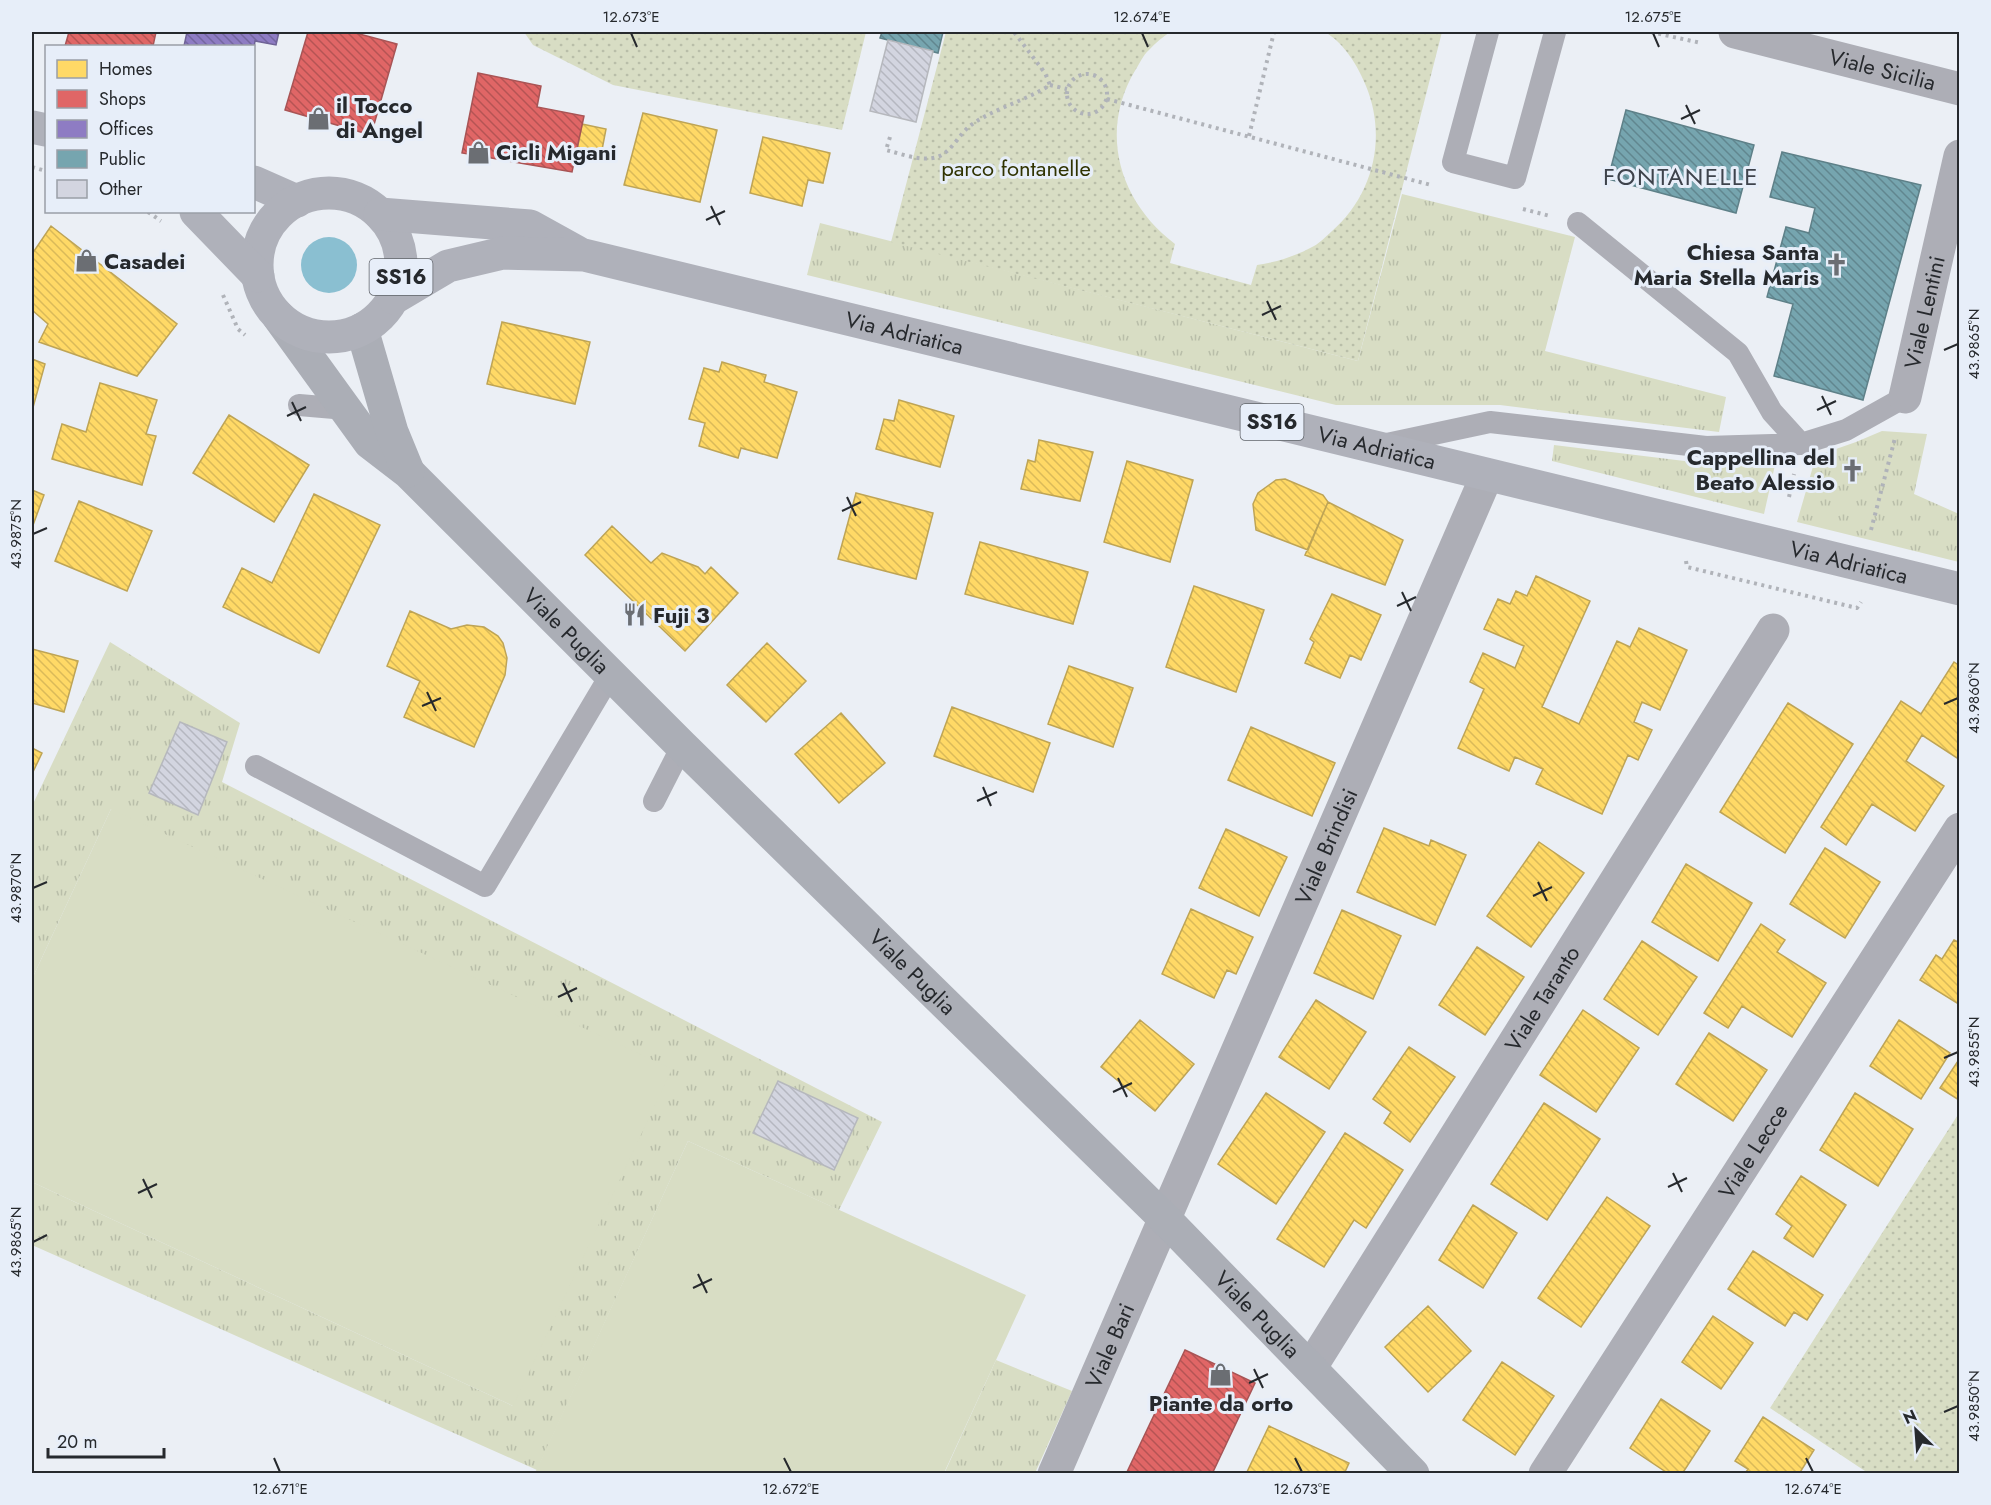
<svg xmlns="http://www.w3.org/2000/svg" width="1991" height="1505" viewBox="0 0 1991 1505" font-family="Jost,sans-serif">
<defs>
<pattern id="grass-tufts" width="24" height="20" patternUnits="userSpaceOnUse" patternTransform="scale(1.5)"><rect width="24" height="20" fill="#d8ddc4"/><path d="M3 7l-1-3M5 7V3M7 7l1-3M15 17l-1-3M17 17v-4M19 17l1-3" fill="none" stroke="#b9bea9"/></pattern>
<pattern id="park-dots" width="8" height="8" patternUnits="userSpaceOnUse" patternTransform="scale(1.5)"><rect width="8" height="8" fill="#d8ddc4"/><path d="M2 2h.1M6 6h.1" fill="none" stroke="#b9bea9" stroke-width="1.8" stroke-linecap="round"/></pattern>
<pattern id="homes-back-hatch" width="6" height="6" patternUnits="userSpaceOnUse" patternTransform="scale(1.5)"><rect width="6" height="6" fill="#ffd966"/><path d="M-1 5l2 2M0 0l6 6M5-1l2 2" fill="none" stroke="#daba59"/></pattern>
<pattern id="shops-back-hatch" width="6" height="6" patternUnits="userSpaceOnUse" patternTransform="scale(1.5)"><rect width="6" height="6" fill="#e06666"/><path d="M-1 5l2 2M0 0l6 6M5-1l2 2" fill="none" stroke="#b55454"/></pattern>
<pattern id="offices-back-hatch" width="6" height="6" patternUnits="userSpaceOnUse" patternTransform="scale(1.5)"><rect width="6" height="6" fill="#8e7cc3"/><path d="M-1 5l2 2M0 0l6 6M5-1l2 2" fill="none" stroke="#74669f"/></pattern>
<pattern id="public-back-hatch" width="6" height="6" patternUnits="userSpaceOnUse" patternTransform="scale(1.5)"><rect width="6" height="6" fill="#76a5af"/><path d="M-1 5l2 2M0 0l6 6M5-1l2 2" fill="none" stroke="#61868f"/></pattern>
<pattern id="building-back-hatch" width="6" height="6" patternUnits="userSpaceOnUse" patternTransform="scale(1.5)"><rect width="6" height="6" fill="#d3d5e0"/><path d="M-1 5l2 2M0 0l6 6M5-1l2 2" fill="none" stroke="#b5b7c0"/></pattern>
</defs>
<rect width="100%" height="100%" fill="#ebeff5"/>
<path fill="url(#grass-tufts)" d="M1402,194L1575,237L1545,351L1726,397L1719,432L1500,405H1336L807,275L820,223L1358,361Z
M1882,431L1927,434L1914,494L1959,514V562L1797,522L1816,456L1856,442Z
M1554,445L1717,465H1775L1764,514L1552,461Z
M110,642L240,723L222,782L882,1122L839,1210L688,1141L537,1470L32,1245V1182L513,1406L111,809L32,979V806Z
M996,1360L1072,1391L1035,1473L944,1474Z"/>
<path fill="url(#park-dots)" d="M524,32H866L842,130L613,85L533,45Z
M946,32H1170C1163,37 1155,43 1149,50C1143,55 1140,63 1136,69C1098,131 1119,202 1175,244L1170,263L1251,285L1257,265C1277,262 1296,256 1314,246C1320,243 1326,236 1331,232C1374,195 1387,137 1366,86C1358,66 1344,43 1325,32H1442L1358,361L891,242Z
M1959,1113V1473H1868L1770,1408Z"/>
<path fill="#d8ddc4" d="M111,809L672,1069L513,1406L32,1182V979Z
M688,1141L1026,1295L944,1473H535Z"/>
<path fill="#8abfd1" d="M301 265a28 28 0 1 1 56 0a28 28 0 1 1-56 0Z"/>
<path fill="url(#homes-back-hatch)" stroke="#bea455" stroke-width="1.5" d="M643,113L717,130L700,202L624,185Z
M582,124L606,129L601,155L577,150Z
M763,137L830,153L823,183L808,180L802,206L750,193Z
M51,226L177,324L137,376L39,342L48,324L32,310V254Z
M502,322L590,342L575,404L487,384Z
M32,359L45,364L32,411Z
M722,362L766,375L764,382L797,392L777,458L741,448L738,458L699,446L705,423L689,419L704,368L719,372Z
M100,383L157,400L146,434L156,436L142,485L52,459L62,424L86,432Z
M899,400L954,416L940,467L876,449L884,419L894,421Z
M229,415L309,465L274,522L193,473Z
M1039,440L1093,452L1080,501L1021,489L1028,460L1035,462Z
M1127,461L1193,480L1170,562L1104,542Z
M1285,479L1323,495L1328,502L1308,550L1256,530L1253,504L1258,493L1276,480Z
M32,490L44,495L32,528Z
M856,493L933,513L916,579L838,559Z
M314,494L380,525L319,653L223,607L242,568L272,583Z
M79,501L152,531L127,591L55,561Z
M1328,502L1403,540L1385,585L1305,555Z
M612,526L651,563L662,553L698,567L705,574L711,567L738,593L685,651L585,555Z
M980,542L1088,572L1073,624L965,594Z
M1536,576L1590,601L1542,707L1579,724L1617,641L1630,647L1639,628L1687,650L1660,710L1642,702L1634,722L1652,730L1638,760L1628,755L1602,814L1536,784L1543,769L1515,757L1509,771L1458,748L1484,689L1470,682L1483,653L1515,668L1524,646L1484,629L1498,599L1510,604L1516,591L1527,596Z
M1194,586L1264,610L1236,692L1166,667Z
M1332,594L1381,615L1361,660L1350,655L1340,678L1305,663L1314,642L1310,639Z
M410,611L451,629L467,625L484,627L498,636L503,643L507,658L505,675L474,747L404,717L420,681L387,666Z
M767,643L806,681L766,722L727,685Z
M32,649L78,661L64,712L32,703Z
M1954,662L1960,666V754L1957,758L1922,735L1906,761L1944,786L1915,831L1872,804L1846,845L1821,827L1901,701L1921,714Z
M1069,666L1133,688L1113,747L1048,724Z
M1788,703L1853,744L1785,853L1720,812Z
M952,707L1050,743L1033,792L934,756Z
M841,713L885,763L839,803L795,754Z
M1251,727L1335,763L1312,816L1228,780Z
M32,748L42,753L32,774Z
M1384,828L1429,846L1431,840L1466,855L1435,925L1357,892Z
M1226,829L1287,857L1259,916L1199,888Z
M1539,842L1584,873L1531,947L1487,916Z
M1825,848L1880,882L1845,938L1790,904Z
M1686,864L1752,903L1718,961L1652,922Z
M1191,909L1253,937L1236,974L1227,970L1214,998L1162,974Z
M1342,910L1401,936L1373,999L1314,973Z
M1761,924L1785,940L1777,952L1826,983L1792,1037L1742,1006L1728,1028L1704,1013Z
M1954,940L1960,943V1005L1920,980L1936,955L1942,959Z
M1642,941L1697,977L1658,1035L1604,999Z
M1477,947L1524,977L1485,1035L1439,1005Z
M1316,1000L1366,1032L1329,1089L1279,1057Z
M1583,1010L1639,1048L1596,1112L1540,1075Z
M1140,1020L1194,1064L1155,1111L1101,1067Z
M1899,1020L1950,1053L1921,1099L1870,1066Z
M1709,1033L1767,1070L1733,1121L1676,1084Z
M1409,1047L1455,1077L1410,1142L1384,1123L1391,1112L1373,1099Z
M1960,1058V1099L1959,1100L1940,1088Z
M1266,1093L1325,1132L1276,1204L1218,1164Z
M1855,1093L1913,1129L1878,1186L1820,1150Z
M1544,1103L1600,1139L1547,1220L1491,1184Z
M1345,1133L1403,1170L1366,1228L1354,1220L1324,1267L1277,1239Z
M1801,1176L1846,1205L1813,1257L1784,1238L1792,1226L1776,1214Z
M1607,1197L1650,1226L1581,1327L1538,1298Z
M1473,1205L1517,1233L1483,1288L1439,1260Z
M1753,1251L1823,1295L1807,1320L1794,1312L1785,1326L1728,1289Z
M1428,1306L1471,1351L1428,1392L1385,1347Z
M1713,1316L1753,1343L1721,1389L1682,1362Z
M1502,1362L1554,1396L1515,1455L1463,1420Z
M1661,1399L1710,1431L1682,1474H1669L1630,1448Z
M1763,1417L1814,1450L1799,1474H1745L1748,1469L1735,1461Z
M1269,1426L1349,1463L1344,1474H1246Z"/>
<path fill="url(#shops-back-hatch)" stroke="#a85455" stroke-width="1.5" d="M69,32H156L153,46H65Z
M308,32H352L397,44L371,135L285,110Z
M478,73L541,86L537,107L584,116L572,172L462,153Z
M1185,1350L1255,1383L1212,1474H1126Z"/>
<path fill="url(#offices-back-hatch)" stroke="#6f6396" stroke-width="1.5" d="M187,32H279L276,45L255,41L254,48L184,46Z"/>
<path fill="url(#public-back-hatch)" stroke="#5e8088" stroke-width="1.5" d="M882,32H943L938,53L880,38Z
M1626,110L1754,145L1736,213L1608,179Z
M1782,152L1921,185L1863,400L1774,376L1793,304L1767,297L1786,227L1809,233L1815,208L1770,197Z"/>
<path fill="url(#building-back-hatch)" stroke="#b6b8bd" stroke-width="1.5" d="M888,40L933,51L916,122L870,111Z
M180,722L227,742L198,815L149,793Z
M778,1081L858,1118L834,1170L753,1133Z"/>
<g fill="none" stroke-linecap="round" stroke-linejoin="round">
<path stroke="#b0b3b9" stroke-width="4" stroke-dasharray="3 4.5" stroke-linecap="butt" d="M1651,32L1701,43
M1067 94a20 20 0 1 1 40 0a20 20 0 1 1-40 0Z
M1050,85L1067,89
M1107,99L1431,185
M1249,136L1274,32
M890,137L886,150C902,154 921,162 937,157C951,153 959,134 971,125C995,108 1025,101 1050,85L1045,73L1014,32
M32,167L46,171
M1523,209L1550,216
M148,212L161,221
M223,295L238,329L245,335
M1789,497L1794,474
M1871,530L1895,438
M1686,561L1687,567L1857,608L1861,602"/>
<path stroke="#adaeb6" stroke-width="22" d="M1488,32L1453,162L1515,178L1555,32
M1578,223L1738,353L1772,412L1801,444
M299,405L346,409
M1382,445L1490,422L1706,447L1801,444L1846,430L1905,397
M256,766L485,886L611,674
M654,801L682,746"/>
<g stroke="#adaeb6" stroke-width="33">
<path id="s1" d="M1735,32L1960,89"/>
<path id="s2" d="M1905,397L1960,156"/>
<path id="s3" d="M1311,1367L1773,630"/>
<path id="s4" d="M1054,1474L1487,475"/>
<path id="s5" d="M1545,1474L1960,829"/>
</g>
<g stroke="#abaeb6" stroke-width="33">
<path id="s6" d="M278,316L370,443L409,473L682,746L1164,1218L1413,1474"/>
<path d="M362,329L392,432L408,471"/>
</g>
<g stroke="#afb1ba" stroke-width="33">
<path d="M32,127L46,130"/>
<path d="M254,182L297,201"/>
<circle cx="329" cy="265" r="72"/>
<path d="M196,212L258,276"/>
<path d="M380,214L530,226L577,252"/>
<path id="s7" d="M394,298L448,266L503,253L584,255L1960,589"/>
</g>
</g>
<path fill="none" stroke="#26292d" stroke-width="2" d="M631,33L637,47M1142,33L1148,47M1653,33L1659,47M1686,105L1695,124M1681,119L1700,110M711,206L720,225M706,220L725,211M1267,301L1276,320M1262,315L1281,306M1944,350L1958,344M1822,396L1831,415M292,402L301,421M1817,410L1836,401M287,416L306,407M847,497L856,516M842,511L861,502M33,534L47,528M1402,592L1411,611M1397,606L1416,597M427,692L436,711M1944,704L1958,698M422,706L441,698M983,787L991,806M977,801L997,792M1538,882L1547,901M33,888L47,882M1533,896L1552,887M563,983L572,1002M558,997L577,988M1944,1058L1958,1052M1118,1078L1127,1097M1113,1092L1132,1083M1673,1173L1682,1192M143,1179L152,1198M1668,1187L1687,1178M138,1193L157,1184M33,1242L47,1235M698,1274L707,1293M693,1288L712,1279M1254,1369L1263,1388M1249,1383L1268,1374M1944,1412L1958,1406M274,1458L280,1472M784,1458L791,1472M1295,1458L1302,1472M1806,1458L1813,1472"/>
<defs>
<symbol id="shop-bare" viewBox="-9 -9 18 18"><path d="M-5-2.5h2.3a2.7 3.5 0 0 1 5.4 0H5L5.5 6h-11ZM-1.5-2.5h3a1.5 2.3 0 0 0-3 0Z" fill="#6b6e73" stroke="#e7eef9" stroke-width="2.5" paint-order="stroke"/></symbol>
<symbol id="church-bare" viewBox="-9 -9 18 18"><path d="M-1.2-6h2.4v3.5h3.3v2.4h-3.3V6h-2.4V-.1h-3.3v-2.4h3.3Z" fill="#6b6e73" stroke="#e7eef9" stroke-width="2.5" paint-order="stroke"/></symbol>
<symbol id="restaurant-bare" viewBox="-9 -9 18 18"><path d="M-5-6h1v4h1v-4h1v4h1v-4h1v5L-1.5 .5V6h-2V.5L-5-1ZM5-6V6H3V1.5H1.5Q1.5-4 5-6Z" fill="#6b6e73" stroke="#e7eef9" stroke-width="2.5" paint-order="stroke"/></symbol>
</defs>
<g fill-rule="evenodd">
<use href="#shop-bare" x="302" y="102" width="33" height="33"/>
<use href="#shop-bare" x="462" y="136" width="33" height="33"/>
<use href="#shop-bare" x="70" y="244" width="33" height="33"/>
<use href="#church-bare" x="1820" y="248" width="33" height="33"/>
<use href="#church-bare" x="1836" y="454" width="33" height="33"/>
<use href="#restaurant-bare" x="618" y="598" width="33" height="33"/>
<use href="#shop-bare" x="1204" y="1358" width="33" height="33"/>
</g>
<g text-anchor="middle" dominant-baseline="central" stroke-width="6" stroke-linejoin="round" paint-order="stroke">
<g fill="#e7eef9" stroke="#60646a" stroke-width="1.5">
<rect x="369.5" y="259" width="63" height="36" rx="4.5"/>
<rect x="1240.5" y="404" width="63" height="36" rx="4.5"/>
</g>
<g font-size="21" font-weight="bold" fill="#26292d">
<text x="401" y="277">SS16</text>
<text x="1272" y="422">SS16</text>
</g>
<g font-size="22" fill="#26292d" stroke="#e7eef9">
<text stroke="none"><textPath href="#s1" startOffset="152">Viale Sicilia</textPath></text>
<text stroke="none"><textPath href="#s2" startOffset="87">Viale Lentini</textPath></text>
<text stroke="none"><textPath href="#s7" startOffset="530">Via Adriatica</textPath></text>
<text stroke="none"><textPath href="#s7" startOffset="1016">Via Adriatica</textPath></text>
<text stroke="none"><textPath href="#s7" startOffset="1502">Via Adriatica</textPath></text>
<text stroke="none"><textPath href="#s6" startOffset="429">Viale Puglia</textPath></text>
<text stroke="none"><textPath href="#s4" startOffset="684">Viale Brindisi</textPath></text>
<text stroke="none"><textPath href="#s6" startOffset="915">Viale Puglia</textPath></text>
<text stroke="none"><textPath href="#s3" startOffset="435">Viale Taranto</textPath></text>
<text stroke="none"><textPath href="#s5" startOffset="384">Viale Lecce</textPath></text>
<text stroke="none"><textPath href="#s6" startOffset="1401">Viale Puglia</textPath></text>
<text stroke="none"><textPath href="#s4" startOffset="140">Viale Bari</textPath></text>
</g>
<g font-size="22" font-weight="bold" fill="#26292d" stroke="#e7eef9" text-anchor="start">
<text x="336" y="105">il Tocco<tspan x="336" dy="25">di Angel</tspan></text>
<text x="496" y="152">Cicli Migani</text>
<text x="1819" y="252" text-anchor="end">Chiesa Santa<tspan x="1819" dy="25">Maria Stella Maris</tspan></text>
<text x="104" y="261">Casadei</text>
<text x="1835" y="457" text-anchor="end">Cappellina del<tspan x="1835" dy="25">Beato Alessio</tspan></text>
<text x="653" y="615">Fuji 3</text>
<text x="1221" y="1403" text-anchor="middle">Piante da orto</text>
</g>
<g font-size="22" fill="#303302" stroke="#e7eef9">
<text x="1016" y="168">parco fontanelle</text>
</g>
<g font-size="24" letter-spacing="1.5" fill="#3e434c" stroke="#e7eef9">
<text x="1681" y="176">FONTANELLE</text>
</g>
</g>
<rect width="1991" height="1505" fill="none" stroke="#e7eef9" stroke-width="66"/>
<rect x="45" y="45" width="210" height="168" fill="#e7eef9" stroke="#9a9fa7" stroke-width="1.5"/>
<rect x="57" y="60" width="30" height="18" fill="#ffd966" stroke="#9a9fa7" stroke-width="1.5"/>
<text x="99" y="75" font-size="18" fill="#26292d">Homes</text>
<rect x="57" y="90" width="30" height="18" fill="#e06666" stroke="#9a9fa7" stroke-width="1.5"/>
<text x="99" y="105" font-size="18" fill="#26292d">Shops</text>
<rect x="57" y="120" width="30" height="18" fill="#8e7cc3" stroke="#9a9fa7" stroke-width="1.5"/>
<text x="99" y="135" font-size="18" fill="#26292d">Offices</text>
<rect x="57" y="150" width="30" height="18" fill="#76a5af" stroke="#9a9fa7" stroke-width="1.5"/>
<text x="99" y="165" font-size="18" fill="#26292d">Public</text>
<rect x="57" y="180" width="30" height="18" fill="#d3d5e0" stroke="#9a9fa7" stroke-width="1.5"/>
<text x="99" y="195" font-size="18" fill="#26292d">Other</text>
<g transform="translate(1916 1430) rotate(335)" stroke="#e7eef9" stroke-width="4.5" paint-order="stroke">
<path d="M0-4.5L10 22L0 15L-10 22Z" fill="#26292d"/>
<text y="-9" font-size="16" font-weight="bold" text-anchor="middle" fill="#26292d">N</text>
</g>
<path d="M48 1448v9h116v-9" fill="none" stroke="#26292d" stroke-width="3"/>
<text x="57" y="1448" font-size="18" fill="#26292d" stroke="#e7eef9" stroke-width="4.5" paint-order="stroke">20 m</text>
<rect x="33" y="33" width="1925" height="1439" fill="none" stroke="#26292d" stroke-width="2"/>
<g font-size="15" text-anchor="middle" fill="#26292d">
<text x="631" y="22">12.673°E</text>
<text x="1142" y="22">12.674°E</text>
<text x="1653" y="22">12.675°E</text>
<text transform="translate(1974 344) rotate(-90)" y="5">43.9865°N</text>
<text transform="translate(16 534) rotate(-90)" y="5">43.9875°N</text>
<text transform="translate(1974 698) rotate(-90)" y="5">43.9860°N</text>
<text transform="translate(16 888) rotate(-90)" y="5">43.9870°N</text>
<text transform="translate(1974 1052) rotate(-90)" y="5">43.9855°N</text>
<text transform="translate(16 1242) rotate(-90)" y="5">43.9865°N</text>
<text transform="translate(1974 1406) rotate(-90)" y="5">43.9850°N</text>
<text x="280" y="1494">12.671°E</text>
<text x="791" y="1494">12.672°E</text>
<text x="1302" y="1494">12.673°E</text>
<text x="1813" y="1494">12.674°E</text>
</g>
</svg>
